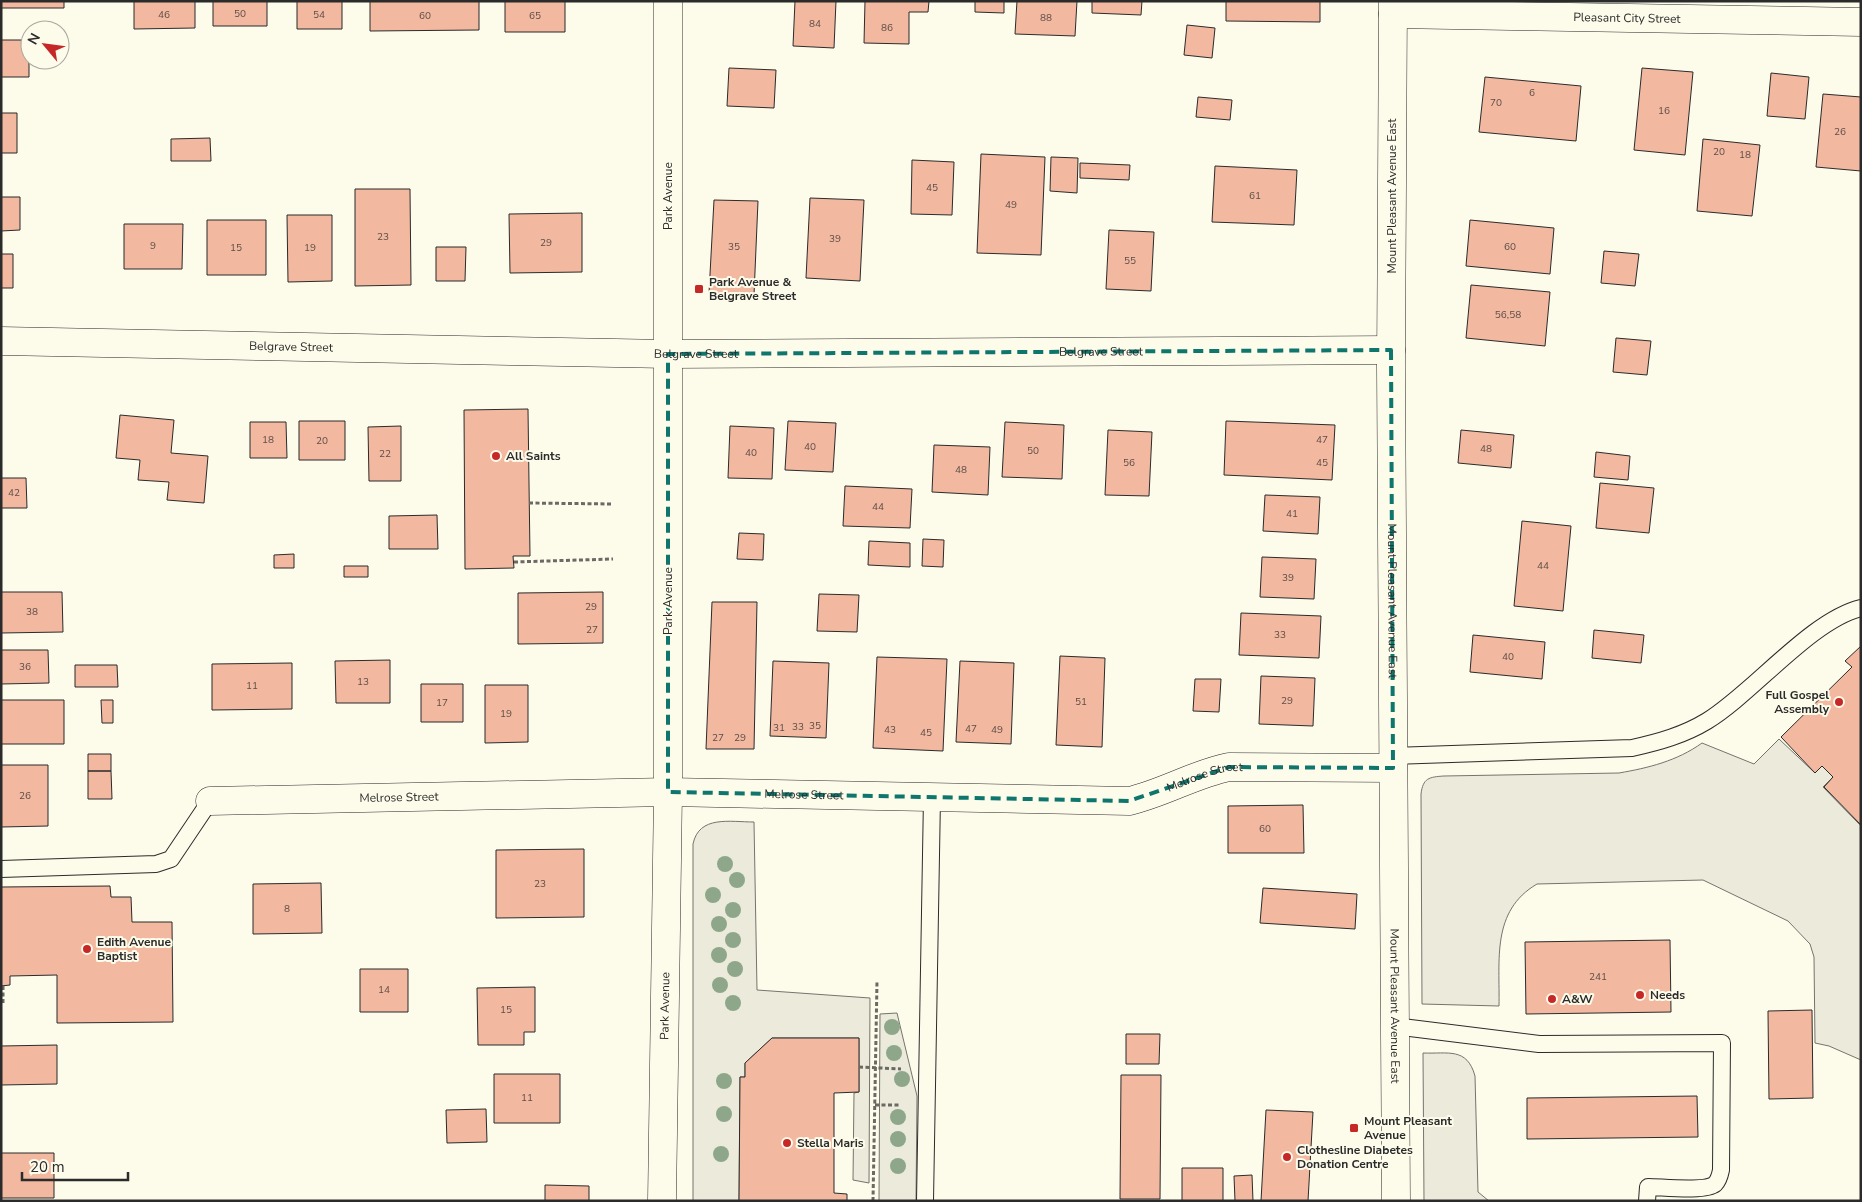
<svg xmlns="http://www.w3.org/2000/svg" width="1862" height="1202" viewBox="0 0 1862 1202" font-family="'Nunito Sans',sans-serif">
<rect width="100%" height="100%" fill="#fdfbea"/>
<path fill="#ecebdb" stroke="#74746e" d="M1779,739L1815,773L1822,766L1833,777L1823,787L1861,826V1060L1829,1046L1815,1043L1814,957L1810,944L1788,921L1703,880L1537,884C1491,911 1500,960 1499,1006L1422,1004L1421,794C1423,778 1429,777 1444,776L1619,773C1648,768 1677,761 1702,743L1754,764Z
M754,822L757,990L870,998L869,1183L853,1180L854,1093L859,1092V1038H772L745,1063V1077H740L739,1201H693V844C699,815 730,822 754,822Z
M897,1013L917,1096L916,1201H879L880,1014Z
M1423,1053C1448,1054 1467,1047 1475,1076L1478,1192L1489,1201H1424Z"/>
<path fill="#f2b8a0" stroke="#2b2b2b" d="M1,1H64V8H1Z
M134,1H195V28L134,29Z
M213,1H267V26H213Z
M297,1H342V29H297Z
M370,1H479V30L370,31Z
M505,1H565V32H505Z
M795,1H836L834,48L793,46Z
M865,1H929L928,12H909V44L864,43Z
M975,1H1004V13L975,12Z
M1017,1H1077L1075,36L1015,34Z
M1092,1H1142L1141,15L1092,13Z
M1226,1H1320V22L1226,21Z
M1187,25L1215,28L1212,58L1184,55Z
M1,40H29V77H1Z
M729,68L776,70L774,108L727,106Z
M1642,68L1693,72L1685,155L1634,150Z
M1771,73L1809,77L1805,119L1767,116Z
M1485,77L1581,86L1576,141L1479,132Z
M1823,94L1861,97V171L1816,167Z
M1198,97L1232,100L1230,120L1196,117Z
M1,113H17V153H1Z
M210,138L211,161H171V139Z
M1703,139L1760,145L1752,216L1697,211Z
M981,154L1045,157L1041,255L977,253Z
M1051,157L1078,158L1077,193L1050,191Z
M912,160L954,162L952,215L911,214Z
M1080,163L1130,165L1129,180L1080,178Z
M1215,166L1297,170L1294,225L1212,222Z
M355,189H410L411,285L355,286Z
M1,197H20V230L1,231Z
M810,198L864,200L860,281L806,278Z
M714,200L758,201L754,295L709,293Z
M582,213V272L510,273L509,214Z
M287,215H332V281L288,282Z
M207,220H266V275H207Z
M1470,220L1554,228L1550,274L1466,266Z
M124,224H183L182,269H124Z
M1109,230L1154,232L1151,291L1106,289Z
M436,247H466L465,281H436Z
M1604,251L1639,254L1635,286L1601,283Z
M1,254H13V288H1Z
M1471,285L1550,292L1545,346L1466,338Z
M1616,338L1651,341L1647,375L1613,372Z
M528,409L530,556H513L514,568L465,569L464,410Z
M120,415L174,420L171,453L208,456L204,503L167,500L169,482L138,480L140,460L116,458Z
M299,421H345V460H299Z
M788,421L836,423L833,472L785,470Z
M1226,421L1335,425L1332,480L1224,475Z
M250,422H286L287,458H250Z
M1005,422L1064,425L1062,479L1002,477Z
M401,426V481H369L368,427Z
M730,426L774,428L772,479L728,478Z
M1108,430L1152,432L1149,496L1105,495Z
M1461,430L1514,435L1511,468L1458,463Z
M934,445L990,447L988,495L932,492Z
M1596,452L1630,456L1628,480L1594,477Z
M1,478H26L27,508H1Z
M1600,483L1654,488L1649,533L1596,528Z
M845,486L912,489L910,528L843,526Z
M1265,495L1320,497L1318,534L1263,531Z
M437,515L438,549H389V516Z
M1522,521L1571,526L1563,611L1514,606Z
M739,533L764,534L763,560L737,559Z
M923,539L944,540L943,567L922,566Z
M869,541L910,543V567L868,565Z
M294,554V568H274V555Z
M1262,557L1316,559L1314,599L1260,597Z
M344,566H368V577H344Z
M1,592H62L63,632L1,633Z
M603,592V643L518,644V593Z
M819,594L859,595L857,632L817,631Z
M712,602H757L754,749H706Z
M1241,613L1321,616L1319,658L1239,655Z
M1594,630L1644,635L1641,663L1592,658Z
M1473,635L1545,642L1542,679L1470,672Z
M1861,646V825L1824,787L1833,777L1822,766L1815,773L1781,737L1852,667L1845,661Z
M1,650H48L49,683L1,684Z
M1060,656L1105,658L1102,747L1056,745Z
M877,657L947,659L943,751L873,748Z
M390,660V703H336L335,661Z
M773,661L829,663L826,738L770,736Z
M960,661L1014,663L1011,744L956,742Z
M292,663V709L212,710V664Z
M75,665H117L118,687H75Z
M1261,676L1315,678L1313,726L1259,724Z
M1195,679H1221L1219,712L1193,711Z
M421,684H463V722H421Z
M485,685H528V742L485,743Z
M1,700H64V744H1Z
M101,700H113V723H102Z
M88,754H111V771H88Z
M1,765H48V826L1,827Z
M88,771H111L112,799H88Z
M1303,805L1304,853H1228V806Z
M584,849V917L496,918V850Z
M321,883L322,933L253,934V884Z
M110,886L111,897H131L132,922H172L173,1022L57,1023V975L10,976V985L1,986V887Z
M1263,888L1357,894L1355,929L1260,923Z
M1670,940L1671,1012L1526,1014L1525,942Z
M360,969H408V1012H360Z
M535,987V1032H524V1045H478L477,988Z
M1812,1010L1813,1098L1769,1099L1768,1011Z
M1126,1034H1160L1159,1064H1126Z
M772,1038H859V1092L834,1093V1193L847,1194V1201H739L740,1077H745V1063Z
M57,1045V1084L1,1085V1046Z
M494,1074H560V1123H494Z
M1121,1075H1161L1160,1199H1120Z
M1697,1096L1698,1137L1527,1139V1098Z
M486,1109L487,1142L447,1143L446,1110Z
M1266,1110L1313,1112L1308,1201H1261Z
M1,1153H54V1198H1Z
M1182,1168H1223V1201H1182Z
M1252,1175L1253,1201H1235L1234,1176Z
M545,1185L589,1186V1201H545Z"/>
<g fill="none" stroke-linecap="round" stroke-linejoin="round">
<defs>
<path id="lane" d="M1392,756L1632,748C1659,742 1684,735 1707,721C1753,693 1811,620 1861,608
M1,869L156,864L171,859L210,801
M1394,1026L1539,1044L1722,1043L1721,1170C1720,1175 1719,1180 1715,1184C1705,1192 1662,1187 1648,1187L1647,1201
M925,1201L932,797"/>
<g id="street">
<path id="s1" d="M1393,14L1861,22"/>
<path id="s2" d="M1,341L668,354L1391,350"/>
<path id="s3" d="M210,801L668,792L1129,801C1164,793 1194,774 1229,767L1393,768"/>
<path id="s4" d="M662,1201L668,792V1"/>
</g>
<g id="secondary">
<path id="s5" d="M1393,1L1391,367L1396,1201"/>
</g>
</defs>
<use href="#lane" stroke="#2b2b2b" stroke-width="18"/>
<use href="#street" stroke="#2b2b2b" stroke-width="29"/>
<use href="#secondary" stroke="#2b2b2b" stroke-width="29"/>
<path stroke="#6a6964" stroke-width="3" stroke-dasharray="4 2.5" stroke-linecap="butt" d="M529,503L613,504
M514,562L613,559
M3,1003V986
M859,1067L901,1069
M875,1105H900
M873,1201L877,981"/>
<use href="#lane" stroke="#fdfbea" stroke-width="16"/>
<use href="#street" stroke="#fdfbea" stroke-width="28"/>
<use href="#secondary" stroke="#fdfbea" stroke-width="28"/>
</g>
<g fill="#8ea78a">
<circle cx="725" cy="864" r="8"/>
<circle cx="737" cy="880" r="8"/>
<circle cx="713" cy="895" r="8"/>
<circle cx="733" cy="910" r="8"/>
<circle cx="719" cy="924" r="8"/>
<circle cx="733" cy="940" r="8"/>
<circle cx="719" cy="955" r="8"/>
<circle cx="735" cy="969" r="8"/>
<circle cx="720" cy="985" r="8"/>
<circle cx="733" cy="1003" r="8"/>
<circle cx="892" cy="1027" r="8"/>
<circle cx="894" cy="1053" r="8"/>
<circle cx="902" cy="1079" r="8"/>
<circle cx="724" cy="1081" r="8"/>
<circle cx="724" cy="1114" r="8"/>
<circle cx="898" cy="1117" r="8"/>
<circle cx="898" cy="1139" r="8"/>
<circle cx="721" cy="1154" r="8"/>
<circle cx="898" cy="1166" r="8"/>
</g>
<path fill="none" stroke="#0f766e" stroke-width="4" stroke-dasharray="10 6" stroke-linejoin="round" d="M1391,350L1393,768L1229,767L1129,801L668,792V354Z"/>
<g fill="#c62828" stroke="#fdfbea" stroke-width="2">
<rect x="694" y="284" width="10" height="10" rx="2.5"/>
<circle cx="496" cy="456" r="5"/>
<circle cx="1839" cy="702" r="5"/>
<circle cx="87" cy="949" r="5"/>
<circle cx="1640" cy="995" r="5"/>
<circle cx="1552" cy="999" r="5"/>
<rect x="1349" y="1123" width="10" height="10" rx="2.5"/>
<circle cx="787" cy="1143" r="5"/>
<circle cx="1287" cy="1157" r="5"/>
</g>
<g text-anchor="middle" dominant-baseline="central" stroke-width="4" stroke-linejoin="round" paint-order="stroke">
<g font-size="10" fill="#5d4e48">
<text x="240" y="14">50</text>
<text x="164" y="15">46</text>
<text x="319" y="15">54</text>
<text x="425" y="16">60</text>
<text x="535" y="16">65</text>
<text x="1046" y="18">88</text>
<text x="815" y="24">84</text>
<text x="887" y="28">86</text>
<text x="1532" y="93">6</text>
<text x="1496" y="103">70</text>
<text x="1664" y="111">16</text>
<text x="1840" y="132">26</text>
<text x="1719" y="152">20</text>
<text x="1745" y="155">18</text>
<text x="932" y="188">45</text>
<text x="1255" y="196">61</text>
<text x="1011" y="205">49</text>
<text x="383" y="237">23</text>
<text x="835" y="239">39</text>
<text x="546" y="243">29</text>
<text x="153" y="246">9</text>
<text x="734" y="247">35</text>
<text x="1510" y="247">60</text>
<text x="236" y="248">15</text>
<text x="310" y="248">19</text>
<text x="1130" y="261">55</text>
<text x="1508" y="315">56,58</text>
<text x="268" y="440">18</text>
<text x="1322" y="440">47</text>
<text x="322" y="441">20</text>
<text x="810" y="447">40</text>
<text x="1486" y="449">48</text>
<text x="1033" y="451">50</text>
<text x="751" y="453">40</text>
<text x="385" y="454">22</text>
<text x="1129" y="463">56</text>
<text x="1322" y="463">45</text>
<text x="961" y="470">48</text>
<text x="14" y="493">42</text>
<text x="878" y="507">44</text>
<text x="1292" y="514">41</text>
<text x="1543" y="566">44</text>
<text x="1288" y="578">39</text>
<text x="591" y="607">29</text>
<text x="32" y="612">38</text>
<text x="592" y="630">27</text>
<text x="1280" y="635">33</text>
<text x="1508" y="657">40</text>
<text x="25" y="667">36</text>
<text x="363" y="682">13</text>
<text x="252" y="686">11</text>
<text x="1287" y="701">29</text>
<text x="1081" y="702">51</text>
<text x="442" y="703">17</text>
<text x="506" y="714">19</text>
<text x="815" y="726">35</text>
<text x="798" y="727">33</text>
<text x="779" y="728">31</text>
<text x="971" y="729">47</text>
<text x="890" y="730">43</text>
<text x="997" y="730">49</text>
<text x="926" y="733">45</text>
<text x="718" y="738">27</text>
<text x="740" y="738">29</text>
<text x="25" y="796">26</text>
<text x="1265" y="829">60</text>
<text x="540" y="884">23</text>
<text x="287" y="909">8</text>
<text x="1598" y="977">241</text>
<text x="384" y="990">14</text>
<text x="506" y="1010">15</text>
<text x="527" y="1098">11</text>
</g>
<g font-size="12" fill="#2b2b2b" stroke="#fdfbea">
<text stroke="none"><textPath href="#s1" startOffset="234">Pleasant City Street</textPath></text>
<text transform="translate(668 196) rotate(-90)">Park Avenue</text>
<text transform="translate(1392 196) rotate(-90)">Mount Pleasant Avenue East</text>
<text stroke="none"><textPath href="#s2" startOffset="290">Belgrave Street</textPath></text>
<text stroke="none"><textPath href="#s2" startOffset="1100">Belgrave Street</textPath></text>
<text stroke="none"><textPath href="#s2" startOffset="695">Belgrave Street</textPath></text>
<text transform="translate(668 601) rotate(-90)">Park Avenue</text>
<text stroke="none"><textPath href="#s5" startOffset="600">Mount Pleasant Avenue East</textPath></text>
<text stroke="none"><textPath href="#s3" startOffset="999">Melrose Street</textPath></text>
<text stroke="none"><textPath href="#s3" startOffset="594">Melrose Street</textPath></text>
<text stroke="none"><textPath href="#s3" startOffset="189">Melrose Street</textPath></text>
<text stroke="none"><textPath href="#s4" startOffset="195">Park Avenue</textPath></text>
<text stroke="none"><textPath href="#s5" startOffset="1005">Mount Pleasant Avenue East</textPath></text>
</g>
<g font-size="12" font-weight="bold" fill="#2b2b2b" stroke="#fdfbea" text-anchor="start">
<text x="709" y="282">Park Avenue &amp;<tspan x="709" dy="14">Belgrave Street</tspan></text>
<text x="506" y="456">All Saints</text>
<text x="1829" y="695" text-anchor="end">Full Gospel<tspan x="1829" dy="14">Assembly</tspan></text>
<text x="97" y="942">Edith Avenue<tspan x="97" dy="14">Baptist</tspan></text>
<text x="1650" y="995">Needs</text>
<text x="1562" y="999">A&amp;W</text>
<text x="1364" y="1121">Mount Pleasant<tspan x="1364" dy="14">Avenue</tspan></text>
<text x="797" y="1143">Stella Maris</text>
<text x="1297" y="1150">Clothesline Diabetes<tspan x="1297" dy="14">Donation Centre</tspan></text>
</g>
</g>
<rect width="1862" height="1202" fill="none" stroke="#2b2b2b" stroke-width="5"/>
<g transform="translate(45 45) rotate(299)"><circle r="24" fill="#fdfbea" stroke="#a9a89e"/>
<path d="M0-4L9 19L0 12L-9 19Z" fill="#c62828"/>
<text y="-8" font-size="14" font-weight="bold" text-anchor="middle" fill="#2b2b2b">N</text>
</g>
<path d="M22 1172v8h106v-8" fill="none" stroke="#2b2b2b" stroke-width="2.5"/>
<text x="30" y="1172" font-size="15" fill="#2b2b2b" stroke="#fdfbea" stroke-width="4" paint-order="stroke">20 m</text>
</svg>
